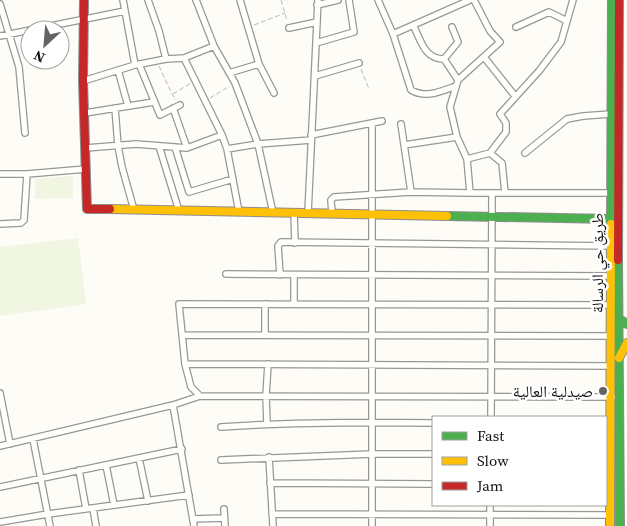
<svg xmlns="http://www.w3.org/2000/svg" width="627" height="526" viewBox="0 0 627 526" font-family="'Source Serif 4','Noto Naskh Arabic',serif">
<rect width="100%" height="100%" fill="#fdfcf7"/>
<path fill="#f0f6e1" d="M73,176V198L35,199V179Z
M78,238L86,304L0,316V247Z"/>
<g fill="none" stroke-linecap="round" stroke-linejoin="round">
<defs>
<path id="street" d="M123,0L135,65
M148,0L159,31L166,59
M196,0L214,46L235,83L258,144L273,213
M240,0L259,64L274,93
M378,0L393,34L470,0
M0,4L19,67L25,133
M317,5L338,0
M413,25C421,40 424,59 444,59
M516,27L549,12L567,21
M289,28L317,22
M393,34L411,90C426,99 441,91 456,86
M0,36L125,11
M316,43L354,32L349,0
M484,57L515,96
M184,58L222,135L227,149L239,212
M444,59L458,42L452,27
M444,59L458,80
M139,64L160,115L180,105
M118,70L128,106
M229,73L259,64
M315,76L359,63
M83,81L135,65L166,59L184,58L214,46
M115,108L118,146L122,167L134,210
M173,108L187,148
M85,113L154,102
M372,123V526
M401,124L411,192
M311,135L382,121
M404,145L457,137
M159,146L179,211
M175,147L189,192L233,179
M86,148L136,144L187,148L222,135
M227,149L258,144L311,140
M490,153L502,163L505,193
M525,153L567,119L583,116L611,114
M467,159L490,153L506,132V123L500,114L539,71L561,42L573,0
M0,174H27L86,169
M470,193L467,159L457,137L450,107L458,80L500,42L490,31L474,0
M294,213L295,243
M308,213L318,0
M332,214L331,200L334,197L411,192L470,193H611
M0,224L21,223L24,220L27,174
M226,274L612,276
M280,275L278,246L281,242L611,246
M294,275V304
M265,304V335
M182,335L611,336
M185,364L610,366
M0,393L10,444
M200,396L191,387L185,364L179,304L611,305
M173,405L194,526
M491,417L492,193
M267,424L266,396L268,364
M221,427C292,422 363,422 433,423
M33,439L50,526
M0,446L173,405L200,396L612,397
M269,457L273,526
M139,458L148,501
M221,460L372,454H433
M106,465L114,505
M79,470L86,509
M270,483L433,484
M0,487L182,449
M93,508L96,526
M224,509L225,526
M272,514L610,515
M193,519L224,518
M0,522L48,514L189,495
M490,526V505"/>
<path id="fast" d="M447,216L611,219
M611,224L612,0
M618,260L620,526
M619,319L627,324"/>
<path id="slow" d="M110,209L447,216
M619,358L627,343
M610,526L611,224"/>
<path id="jam" d="M84,0L83,81L87,209H110
M618,260L619,0"/>
</defs>
<use href="#street" stroke="#979795" stroke-width="8"/>
<use href="#fast" stroke="#8e8d8b" stroke-width="10"/>
<use href="#slow" stroke="#8e8d8b" stroke-width="10"/>
<use href="#jam" stroke="#8e8d8b" stroke-width="10"/>
<path stroke="#b9b9b8" stroke-width="1" stroke-dasharray="5 2.5" stroke-linecap="butt" d="M281,0L287,21
M254,25L285,13
M159,66L172,94L176,100
M361,69L369,89
M173,94L191,83
M210,98L230,86"/>
<use href="#street" stroke="#fffffe" stroke-width="5.5"/>
<use href="#fast" stroke="#4caf50" stroke-width="8"/>
<use href="#slow" stroke="#ffc107" stroke-width="8"/>
<use href="#jam" stroke="#c62828" stroke-width="8"/>
</g>
<circle fill="#646362" stroke="#fff" stroke-width="2" cx="603" cy="391" r="5"/>
<g text-anchor="middle" dominant-baseline="central" stroke-width="5" stroke-linejoin="round" paint-order="stroke">
<g font-size="16" fill="#111" stroke="#fff">
<text transform="translate(597 263) rotate(-90)">طريق حي الرسالة</text>
</g>
<g font-size="16" fill="#111" stroke="#fff" text-anchor="end">
<text x="593" y="391">صيدلية العالية</text>
</g>
</g>
<rect x="432" y="416" width="175" height="90" fill="#ffffff" stroke="#a0a0a0"/>
<rect x="442" y="432" width="25" height="8" fill="#4caf50" stroke="#a0a0a0"/>
<text x="477" y="441" font-size="15" fill="#111111">Fast</text>
<rect x="442" y="457" width="25" height="8" fill="#ffc107" stroke="#a0a0a0"/>
<text x="477" y="466" font-size="15" fill="#111111">Slow</text>
<rect x="442" y="482" width="25" height="8" fill="#c62828" stroke="#a0a0a0"/>
<text x="477" y="491" font-size="15" fill="#111111">Jam</text>
<g transform="translate(45 45) rotate(206)"><circle r="24" fill="#ffffff" stroke="#a0a0a0"/>
<path d="M0-4L9 19L0 12L-9 19Z" fill="#646362"/>
<text y="-8" font-size="14" font-weight="bold" text-anchor="middle" fill="#111111">N</text>
</g>
</svg>
